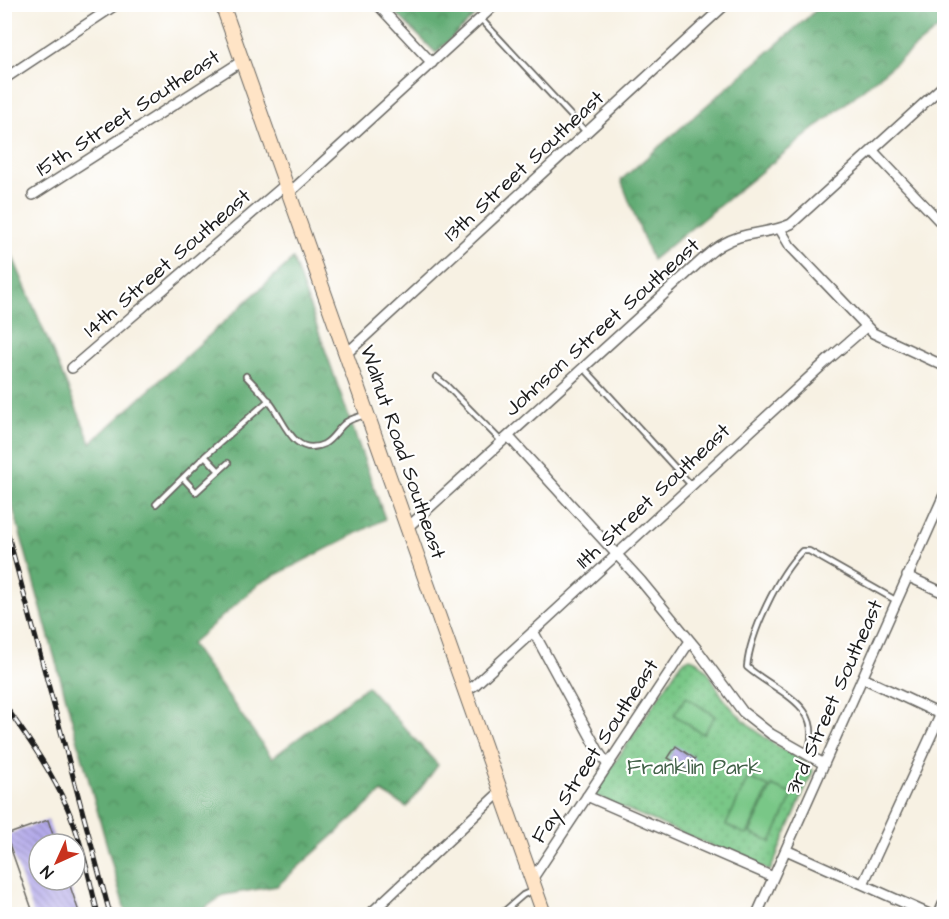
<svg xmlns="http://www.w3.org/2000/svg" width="949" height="919" viewBox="0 0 949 919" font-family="'Architects Daughter',sans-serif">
<defs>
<pattern id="forest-crowns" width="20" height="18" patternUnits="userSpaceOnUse" patternTransform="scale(1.5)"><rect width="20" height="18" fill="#62ac74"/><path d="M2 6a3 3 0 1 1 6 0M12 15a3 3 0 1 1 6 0" fill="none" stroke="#508b5e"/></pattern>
<pattern id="park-dots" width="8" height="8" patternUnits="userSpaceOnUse" patternTransform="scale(1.5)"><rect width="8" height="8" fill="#79c787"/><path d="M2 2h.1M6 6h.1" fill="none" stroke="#68aa74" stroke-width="1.8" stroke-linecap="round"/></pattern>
<pattern id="building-back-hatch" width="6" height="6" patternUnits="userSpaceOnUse" patternTransform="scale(1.5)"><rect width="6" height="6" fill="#b4aaea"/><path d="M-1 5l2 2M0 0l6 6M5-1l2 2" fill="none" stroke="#928abd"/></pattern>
</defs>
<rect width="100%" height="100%" fill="#fff"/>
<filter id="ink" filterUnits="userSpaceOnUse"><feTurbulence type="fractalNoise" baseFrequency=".0167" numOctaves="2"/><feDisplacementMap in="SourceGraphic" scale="12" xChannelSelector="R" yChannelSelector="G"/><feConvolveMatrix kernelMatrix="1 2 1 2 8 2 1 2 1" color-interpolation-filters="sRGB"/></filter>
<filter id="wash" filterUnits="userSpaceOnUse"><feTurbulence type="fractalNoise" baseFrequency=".008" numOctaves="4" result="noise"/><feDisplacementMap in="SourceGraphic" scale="24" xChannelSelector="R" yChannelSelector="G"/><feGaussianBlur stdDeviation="1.35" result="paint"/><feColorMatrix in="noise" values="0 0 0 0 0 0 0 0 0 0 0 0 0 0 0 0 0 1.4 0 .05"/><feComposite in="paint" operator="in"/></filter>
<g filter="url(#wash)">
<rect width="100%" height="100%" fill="#f7f1e3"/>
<path fill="url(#forest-crowns)" stroke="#3f6448" stroke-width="1.5" d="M388,5H486L436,53Z
M822,5H944V24L652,260L621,180Z
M4,236L91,443L293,259L385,519L260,583L191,644L272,758L367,686L438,765L407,807L382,792L277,886L224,895L196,914H126L5,479Z"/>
<path fill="url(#park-dots)" stroke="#4a7252" stroke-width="1.5" d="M690,658C709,663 714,687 725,700C748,729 777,747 809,765L813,771L770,871L593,795L682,662Z"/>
<path fill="#79c787" stroke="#4a7252" stroke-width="1.5" d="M686,697L715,716L703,734L674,715Z
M748,778L769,787L747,835L726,825Z
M772,786L793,795L771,842L750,833Z"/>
<g id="blocks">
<path fill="url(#building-back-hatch)" d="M676,746L695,759L687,770L668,758Z
M48,820L56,844H39V880H68L80,915H34L6,835Z"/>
</g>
</g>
<g filter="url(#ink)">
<use href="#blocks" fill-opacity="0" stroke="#696762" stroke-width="1.5"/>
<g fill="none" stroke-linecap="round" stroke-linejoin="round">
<defs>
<path id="lane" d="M481,19L586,132
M584,368L691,485
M246,376C254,385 264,394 271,404C284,421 294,458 324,444C333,439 336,431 344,424C349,419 358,417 365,415
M436,377L446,385L502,442
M219,471L228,463
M183,478L196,492L219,471L205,456
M156,504L205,456L269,400
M807,755C826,704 778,694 747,667C750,633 778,575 802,551H809L897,601
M501,914L523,895L532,891"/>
<path id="street" d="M377,4L432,63
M4,79L117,4
M873,151L944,226
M289,193L496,4
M33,195L242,61
M780,229L790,246L873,333L944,366
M346,354L726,4
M72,368L286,184
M509,437L641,581L696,648L743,712L771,734L824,764
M407,528L705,257C715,248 726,241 739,237C756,232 774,232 791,224L944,85
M907,576L944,593
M533,631L600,754L608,765
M863,678L944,716
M464,692L475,685L829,359L866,327
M587,796L773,877
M786,850L929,914
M531,881L690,641
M863,884L941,714
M370,914L500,792
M757,914L944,495
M939,914L944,902"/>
<path id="secondary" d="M222,4L544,914"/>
</defs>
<use href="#lane" stroke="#696762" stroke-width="8"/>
<use href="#street" stroke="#696762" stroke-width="12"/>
<use href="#secondary" stroke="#696762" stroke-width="16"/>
<use href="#lane" stroke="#fff" stroke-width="4.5"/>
<use href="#street" stroke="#fff" stroke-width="9"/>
<use href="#secondary" stroke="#ffe4c6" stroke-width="14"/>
<defs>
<path id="rail" d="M4,520L110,914
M4,704C27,737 51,770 67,807C82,841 89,879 98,914"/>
</defs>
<use href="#rail" stroke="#1c1c1c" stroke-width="5"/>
<use href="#rail" stroke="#fff" stroke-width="3" stroke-dasharray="9" stroke-linecap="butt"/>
</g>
</g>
<g text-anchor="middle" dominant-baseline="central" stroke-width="4.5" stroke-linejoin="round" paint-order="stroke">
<g font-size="21" fill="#1c1c1c" stroke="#fff">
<text transform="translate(128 113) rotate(-33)">15th Street Southeast</text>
<text transform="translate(524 166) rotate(-43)">13th Street Southeast</text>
<text transform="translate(167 263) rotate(-41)">14th Street Southeast</text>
<text transform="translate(602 327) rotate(-42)">Johnson Street Southeast</text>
<text transform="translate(403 452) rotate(71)">Walnut Road Southeast</text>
<text transform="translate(653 496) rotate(-43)">11th Street Southeast</text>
<text transform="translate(834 697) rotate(-66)">3rd Street Southeast</text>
<text transform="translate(595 751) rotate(-57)">Fay Street Southeast</text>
</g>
<g font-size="21" fill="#416047" stroke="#fff">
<text x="694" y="767">Franklin Park</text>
</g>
</g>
<rect width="949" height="919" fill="none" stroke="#fff" stroke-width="24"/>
<g transform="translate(57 862) rotate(225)"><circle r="28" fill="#ffffff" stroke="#a4a4a4" stroke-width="1.5"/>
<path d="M0-4.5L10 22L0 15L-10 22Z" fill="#c8321e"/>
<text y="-9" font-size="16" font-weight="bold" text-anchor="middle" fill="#1c1c1c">N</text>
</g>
</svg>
